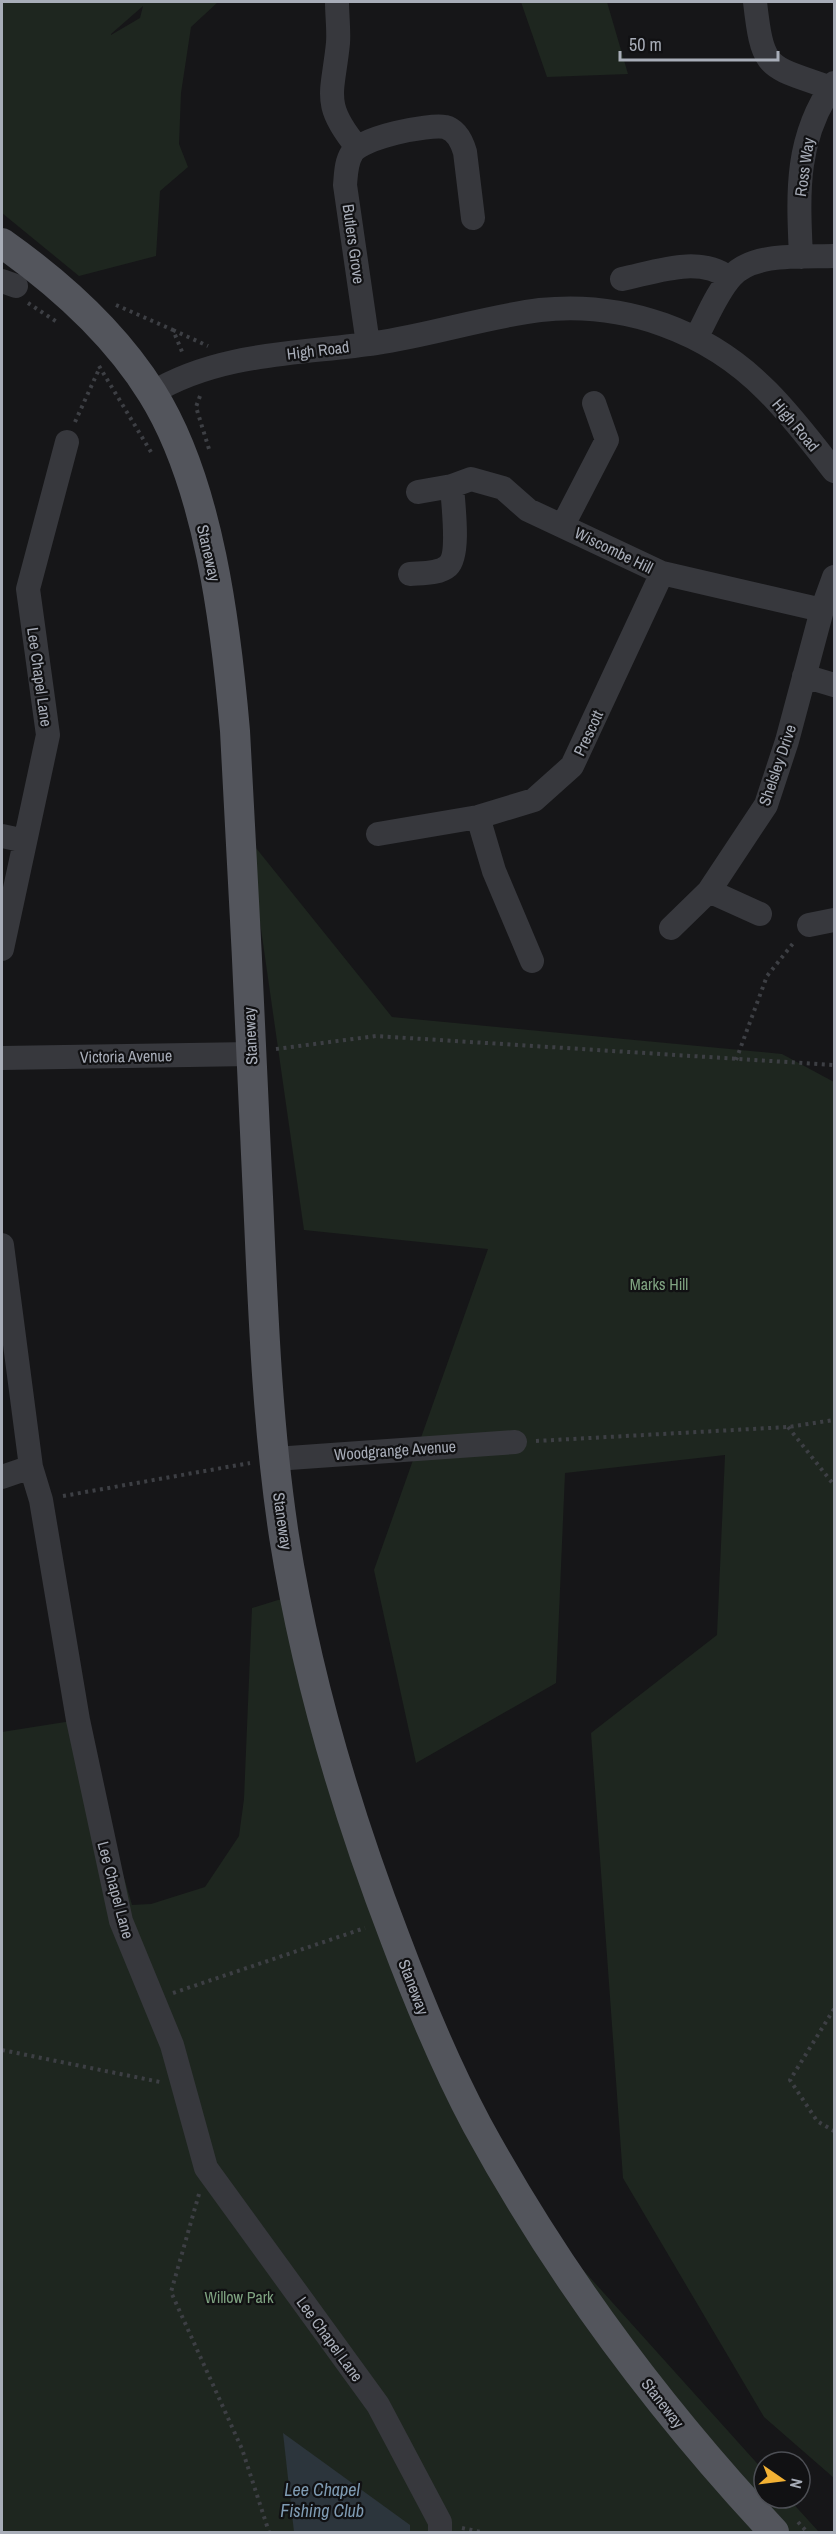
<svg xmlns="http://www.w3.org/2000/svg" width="836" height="2534" viewBox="0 0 836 2534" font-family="'Archivo Narrow',sans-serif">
<rect width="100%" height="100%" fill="#161618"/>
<path fill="#1e261f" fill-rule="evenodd" d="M2,2H218L191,27L181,93L179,144L188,167L160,191L156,256L79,276L2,213ZM143,6L140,18L111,35V34Z
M521,2H607L628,74L547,77Z
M248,838L392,1017L782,1054L834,1082V2478L764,2417L623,2178L591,1733L717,1635L725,1455L565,1473L556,1683L416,1763L374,1570L488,1249L304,1230Z
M294,1595L353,1825L522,2202L764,2471V2498H788L819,2532H2V1732L78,1720L132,1905L151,1904L205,1887L239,1836L244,1799L252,1608Z"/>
<path fill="#2c353c" d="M283,2433L410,2525V2532H294Z"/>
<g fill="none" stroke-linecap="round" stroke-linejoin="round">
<path stroke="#3d3f44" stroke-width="4" stroke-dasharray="3 4.5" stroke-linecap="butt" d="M28,303L57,322
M116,305L173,330L183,354
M173,330L208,346
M99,366L151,452
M200,396L196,407L209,449
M75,422L100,367
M276,1049L376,1036L834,1065
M736,1060L767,976L795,941
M788,1427L834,1485
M536,1441L788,1427L834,1420
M63,1496L250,1463
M173,1993L365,1928
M834,2009L790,2080L817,2121L834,2131
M2,2050L160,2082
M199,2194L171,2292L242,2449L269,2532
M798,2522L807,2532
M462,2528L481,2532"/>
<path stroke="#37383d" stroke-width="24" d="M337,2C337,15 339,30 338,43C333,94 321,103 357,147
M755,2C763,72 767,65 831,88
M801,257C798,192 795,138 834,83
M622,279C656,272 699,255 729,278
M2,281L16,286
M696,338C707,318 716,294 731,277C752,252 804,257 834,256
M368,344L345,185C346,174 346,162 352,153C362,137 428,124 445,127C457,130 462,142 465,152L473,218
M152,393C220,352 300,354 376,343C431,335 485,317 540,310C625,301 708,331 767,391C792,416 813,444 834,471
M418,492L452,486L471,479L503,488L528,510L662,573L822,610
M563,525L607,440L594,403
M410,574C421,573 439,574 448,566C460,555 453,503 452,486
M804,676L834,685
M478,817L494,871L532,961
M378,834L478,817L534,800L572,766L662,573
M2,836L25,841
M709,891L760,914
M809,925L834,920
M671,928L709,891L766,805L787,741L822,610L834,577
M2,949L48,735L28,589L67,442
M2,1058L251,1054
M2,1245L31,1467L41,1500L78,1720L121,1921L172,2045L206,2168L378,2405L440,2522V2532
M275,1459L515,1442
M2,1477L31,1467"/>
<path stroke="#53555c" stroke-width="30" d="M2,243C60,284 114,332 152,393C209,484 226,626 235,731C244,886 251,1042 258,1197C263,1310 267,1424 284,1536C306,1675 345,1808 395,1938C419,2002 445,2065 477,2125C557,2272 660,2410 774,2532"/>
</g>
<g text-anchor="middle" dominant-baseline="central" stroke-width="4.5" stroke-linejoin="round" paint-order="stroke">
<g font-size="16" fill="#a8adb8" stroke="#111113">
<text transform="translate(804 167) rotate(-82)">Ross Way</text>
<text transform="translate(354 244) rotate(82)">Butlers Grove</text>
<text transform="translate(318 350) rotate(-7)">High Road</text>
<text transform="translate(796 425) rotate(50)">High Road</text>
<text transform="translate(614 550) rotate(26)">Wiscombe Hill</text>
<text transform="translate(209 553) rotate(77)">Staneway</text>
<text transform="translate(40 677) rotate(82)">Lee Chapel Lane</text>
<text transform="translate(588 733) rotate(-65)">Prescott</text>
<text transform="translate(777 765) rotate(-71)">Shelsley Drive</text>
<text transform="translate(250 1036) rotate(-93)">Staneway</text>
<text transform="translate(126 1056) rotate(-1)">Victoria Avenue</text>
<text transform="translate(395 1450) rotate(-4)">Woodgrange Avenue</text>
<text transform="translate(283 1521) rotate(82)">Staneway</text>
<text transform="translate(116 1890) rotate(75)">Lee Chapel Lane</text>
<text transform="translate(414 1987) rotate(69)">Staneway</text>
<text transform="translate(330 2339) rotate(54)">Lee Chapel Lane</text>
<text transform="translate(663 2403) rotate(52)">Staneway</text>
</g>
<g font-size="16" fill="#7fa381" stroke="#111113">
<text x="659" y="1284">Marks Hill</text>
<text x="239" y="2297">Willow Park</text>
</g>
<g font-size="18" font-style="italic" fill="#7f9bb3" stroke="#111113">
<text x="322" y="2489">Lee Chapel<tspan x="322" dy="21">Fishing Club</tspan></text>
</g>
</g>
<rect width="836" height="2534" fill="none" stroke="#a8adb8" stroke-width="6"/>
<g transform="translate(782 2480) rotate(104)"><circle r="28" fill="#111113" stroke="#4d4f55" stroke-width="1.5"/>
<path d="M0-4.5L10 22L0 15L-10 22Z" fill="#f2b134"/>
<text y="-9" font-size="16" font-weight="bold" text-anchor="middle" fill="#a8adb8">N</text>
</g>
<path d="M620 51v9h158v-9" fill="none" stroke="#a8adb8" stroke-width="3"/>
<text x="629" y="51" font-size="18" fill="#a8adb8" stroke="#111113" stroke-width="4.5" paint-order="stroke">50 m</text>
</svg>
